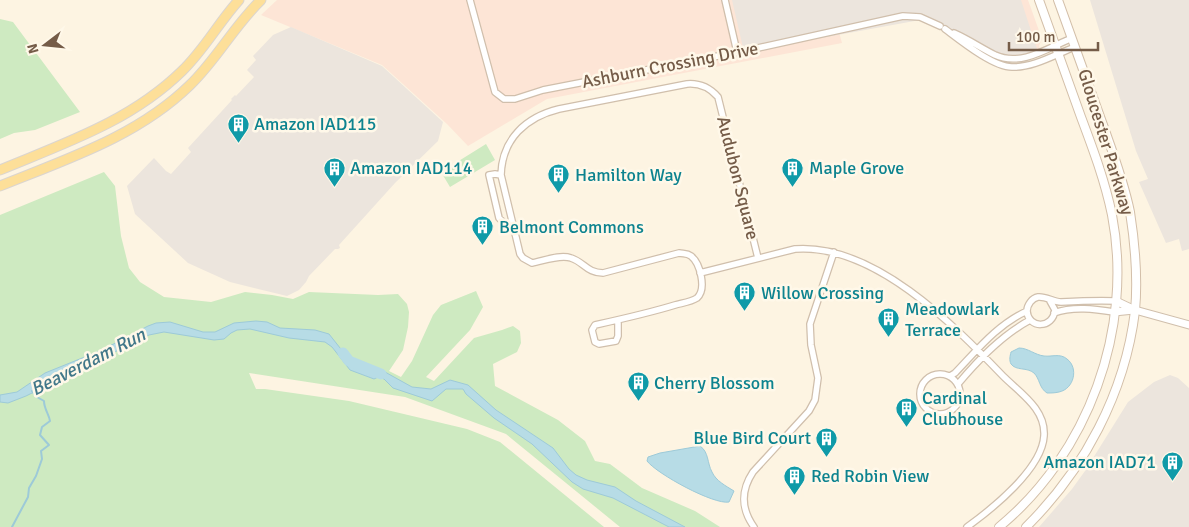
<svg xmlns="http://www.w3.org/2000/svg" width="1189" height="527" viewBox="0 0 1189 527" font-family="Signika,sans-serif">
<rect width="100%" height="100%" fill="#fdf4e2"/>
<path fill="#fde5d6" d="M277,0H1028L1042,39L1039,46L1042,53L992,56L921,17L839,32L842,43L547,99L468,146L447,124L382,65L261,15Z"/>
<path fill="#ece5dd" d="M732,0H1021L1038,52L1018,58L989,53L931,18L744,52Z
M1090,0H1189V249L1182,251L1179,239L1166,243L1139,182L1148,179L1136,151Z
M291,27L382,66L443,122L438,141L395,183L339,245L340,248L338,249H335L309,276L306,282L299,290L287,296L230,282L188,263L135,214L127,186L154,158L166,171L171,174L191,152L188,148L232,100L231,99L235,95L236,96L254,77L247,70L256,60L253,56L273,35Z
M1170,375L1178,378L1189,388V527H1039L1072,489L1085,471L1128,402L1154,382Z"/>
<path fill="#ceeac1" d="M0,19L13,22L80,112L35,130L14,133L0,139Z
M486,144L495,160L450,187L441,172Z
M104,172L115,186L121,236L129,268L140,282L164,297L211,302L245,292L272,295L293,299L309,292L378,295L398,294L407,304L409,312L408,327L403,350L389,371L401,377L412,361L433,315L441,305L476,291L483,307L470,330L426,377L434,381L474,338L502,330L513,326L520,331L521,343L517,352L493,364L495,386L558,420L585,441L595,461L610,464L642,488L695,511L720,527H620L506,434L405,397L249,373L256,389H265L349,401L467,429L500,442L604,527H0V215Z"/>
<path fill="#b7dce6" stroke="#9dcad8" d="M256,321L267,322L280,328L315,330L329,334L348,358L355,364L385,372L412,387L431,389L450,380L468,385L496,410L553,448L569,469L576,475L587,480L615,487L636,501L685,527H669L613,498L583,489L572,482L532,444L494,418L466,394L463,389H446L432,401L393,388L384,379L378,377L374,379L350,370L332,347L325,342L289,338L250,329L237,330L231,333L224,339L214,340L164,332L149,335L26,396L8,403L0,402V395L17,392L45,373L102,350L148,326L156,323L170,322L203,332H215L234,323Z
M1019,348C1028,348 1035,355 1044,356C1052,357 1060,353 1067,359C1079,368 1074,389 1059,392C1055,393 1051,393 1047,393C1039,388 1040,379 1034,373C1027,367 1016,371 1011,364C1009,360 1010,356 1011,352Z
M700,446C709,452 707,463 712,472C716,481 726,486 734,491L729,502C714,505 657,474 647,461L648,457L660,453Z"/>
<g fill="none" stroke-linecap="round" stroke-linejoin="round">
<path stroke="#9dcad8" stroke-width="2" d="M12,527L28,497L29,488L36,476L42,459L41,451L49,445L40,435L42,427L50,421C49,414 44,409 44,401L37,397L32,391"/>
<path stroke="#b7dce6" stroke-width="11" d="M343,353L349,361L381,374"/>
<defs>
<path id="minor" d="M470,0L495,92L504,99H515L543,90L749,50L903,16L920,17L940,26
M725,0L737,52
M945,29C961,41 993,67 1012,67C1033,68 1056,54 1075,47
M954,33C968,39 981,48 995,55C1021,67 1048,48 1072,38
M501,175C502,139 526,117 559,109L687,84C699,83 710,88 718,97L758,258
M512,223L505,224L499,218L489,175L495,174L501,175L520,254L523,258L532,263C543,261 560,254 571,258C584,262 587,273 603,273L679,253C684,254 687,253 691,256C700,263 707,289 697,298C691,302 682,303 675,305C649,313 622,319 595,325L592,330L595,342L599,344L616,341L618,336V320
M700,273L795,249C873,243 953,324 1003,376C1020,393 1046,409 1044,436C1042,469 992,509 967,527
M1050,301L1055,310C1053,329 1028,329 1027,311C1027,305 1032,298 1038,297C1046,296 1053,302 1061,302C1079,301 1097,300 1116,301
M1054,313C1073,306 1095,309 1114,312
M920 394a20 20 0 1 1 40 0a20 20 0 1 1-40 0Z
M950,376L955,373C978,349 997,325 1027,311
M958,384C979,359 1002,335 1030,320
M754,527C741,509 741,490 753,472L809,411L815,400L818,378L811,345L810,324L834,252"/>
<path id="tertiary" d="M1116,301L1135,310L1189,325
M1114,312L1134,310"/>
<path id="secondary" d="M999,527C1088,454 1134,329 1112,215C1105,181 1093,149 1081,117C1067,78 1053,39 1039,0
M1026,527C1084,470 1125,393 1135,311C1138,279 1135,244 1130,212C1124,182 1113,153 1103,125C1088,83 1073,42 1058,0"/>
<path id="primary" d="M0,170C65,143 131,121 182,71C204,50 219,22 239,0
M0,186C67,159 138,136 190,85C217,59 234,26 261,0"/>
</defs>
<use href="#minor" stroke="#d0bfac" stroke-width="8"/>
<use href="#tertiary" stroke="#d0bfac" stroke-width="9"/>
<use href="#secondary" stroke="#d3bfa9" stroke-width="10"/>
<use href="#primary" stroke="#dbd5cf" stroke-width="11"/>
<use href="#minor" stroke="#fff" stroke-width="5.5"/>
<use href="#tertiary" stroke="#fff" stroke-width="7"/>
<use href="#secondary" stroke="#fff" stroke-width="8"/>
<use href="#primary" stroke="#fddf99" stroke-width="9"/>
</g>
<defs>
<symbol id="building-pin" viewBox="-11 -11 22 30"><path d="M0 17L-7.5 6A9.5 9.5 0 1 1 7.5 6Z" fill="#0f9aa8" stroke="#fff8e9"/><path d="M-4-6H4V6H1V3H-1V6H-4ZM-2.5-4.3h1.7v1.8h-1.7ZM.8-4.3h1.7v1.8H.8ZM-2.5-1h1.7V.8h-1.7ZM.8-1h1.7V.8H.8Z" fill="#fff"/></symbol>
</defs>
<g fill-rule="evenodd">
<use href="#building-pin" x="226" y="112" width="25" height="34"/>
<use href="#building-pin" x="322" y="156" width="25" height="34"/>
<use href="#building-pin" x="780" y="156" width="25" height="34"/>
<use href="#building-pin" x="546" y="162" width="25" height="34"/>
<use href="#building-pin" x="470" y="214" width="25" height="34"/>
<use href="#building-pin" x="732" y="280" width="25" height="34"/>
<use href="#building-pin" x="876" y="306" width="25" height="34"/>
<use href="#building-pin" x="626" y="370" width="25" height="34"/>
<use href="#building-pin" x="894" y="396" width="25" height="34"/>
<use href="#building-pin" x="814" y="426" width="25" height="34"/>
<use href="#building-pin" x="1160" y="450" width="25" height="34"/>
<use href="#building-pin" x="782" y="464" width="25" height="34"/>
</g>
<g text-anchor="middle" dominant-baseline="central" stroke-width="5" stroke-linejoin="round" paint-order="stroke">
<g font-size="18" fill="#755c48" stroke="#fff8e9">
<text transform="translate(670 65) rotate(-11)">Ashburn Crossing Drive</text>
<text transform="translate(1106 142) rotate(73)">Gloucester Parkway</text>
<text transform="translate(738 178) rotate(76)">Audubon Square</text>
</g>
<g font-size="18" fill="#0d838f" stroke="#fff8e9" text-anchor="start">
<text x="254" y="124">Amazon IAD115</text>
<text x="350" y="168">Amazon IAD114</text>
<text x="809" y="168">Maple Grove</text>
<text x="575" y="175">Hamilton Way</text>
<text x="499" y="227">Belmont Commons</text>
<text x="761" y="293">Willow Crossing</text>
<text x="905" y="309">Meadowlark<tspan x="905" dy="21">Terrace</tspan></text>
<text x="654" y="383">Cherry Blossom</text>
<text x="922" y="398">Cardinal<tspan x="922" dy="21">Clubhouse</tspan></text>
<text x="811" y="438" text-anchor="end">Blue Bird Court</text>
<text x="1156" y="462" text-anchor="end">Amazon IAD71</text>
<text x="811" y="476">Red Robin View</text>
</g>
<g font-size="19" font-style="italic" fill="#417789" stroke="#fff8e9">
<text transform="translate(88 362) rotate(-27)">Beaverdam Run</text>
</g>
</g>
<g transform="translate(45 45) rotate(254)" stroke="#fff8e9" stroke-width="4" paint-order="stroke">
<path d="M0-4L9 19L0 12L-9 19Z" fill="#755c48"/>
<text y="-8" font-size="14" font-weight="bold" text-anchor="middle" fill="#755c48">N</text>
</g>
<path d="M1009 42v8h89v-8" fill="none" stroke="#755c48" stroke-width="2.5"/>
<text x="1016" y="42" font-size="15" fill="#755c48" stroke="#fff8e9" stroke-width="4" paint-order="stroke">100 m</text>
</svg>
